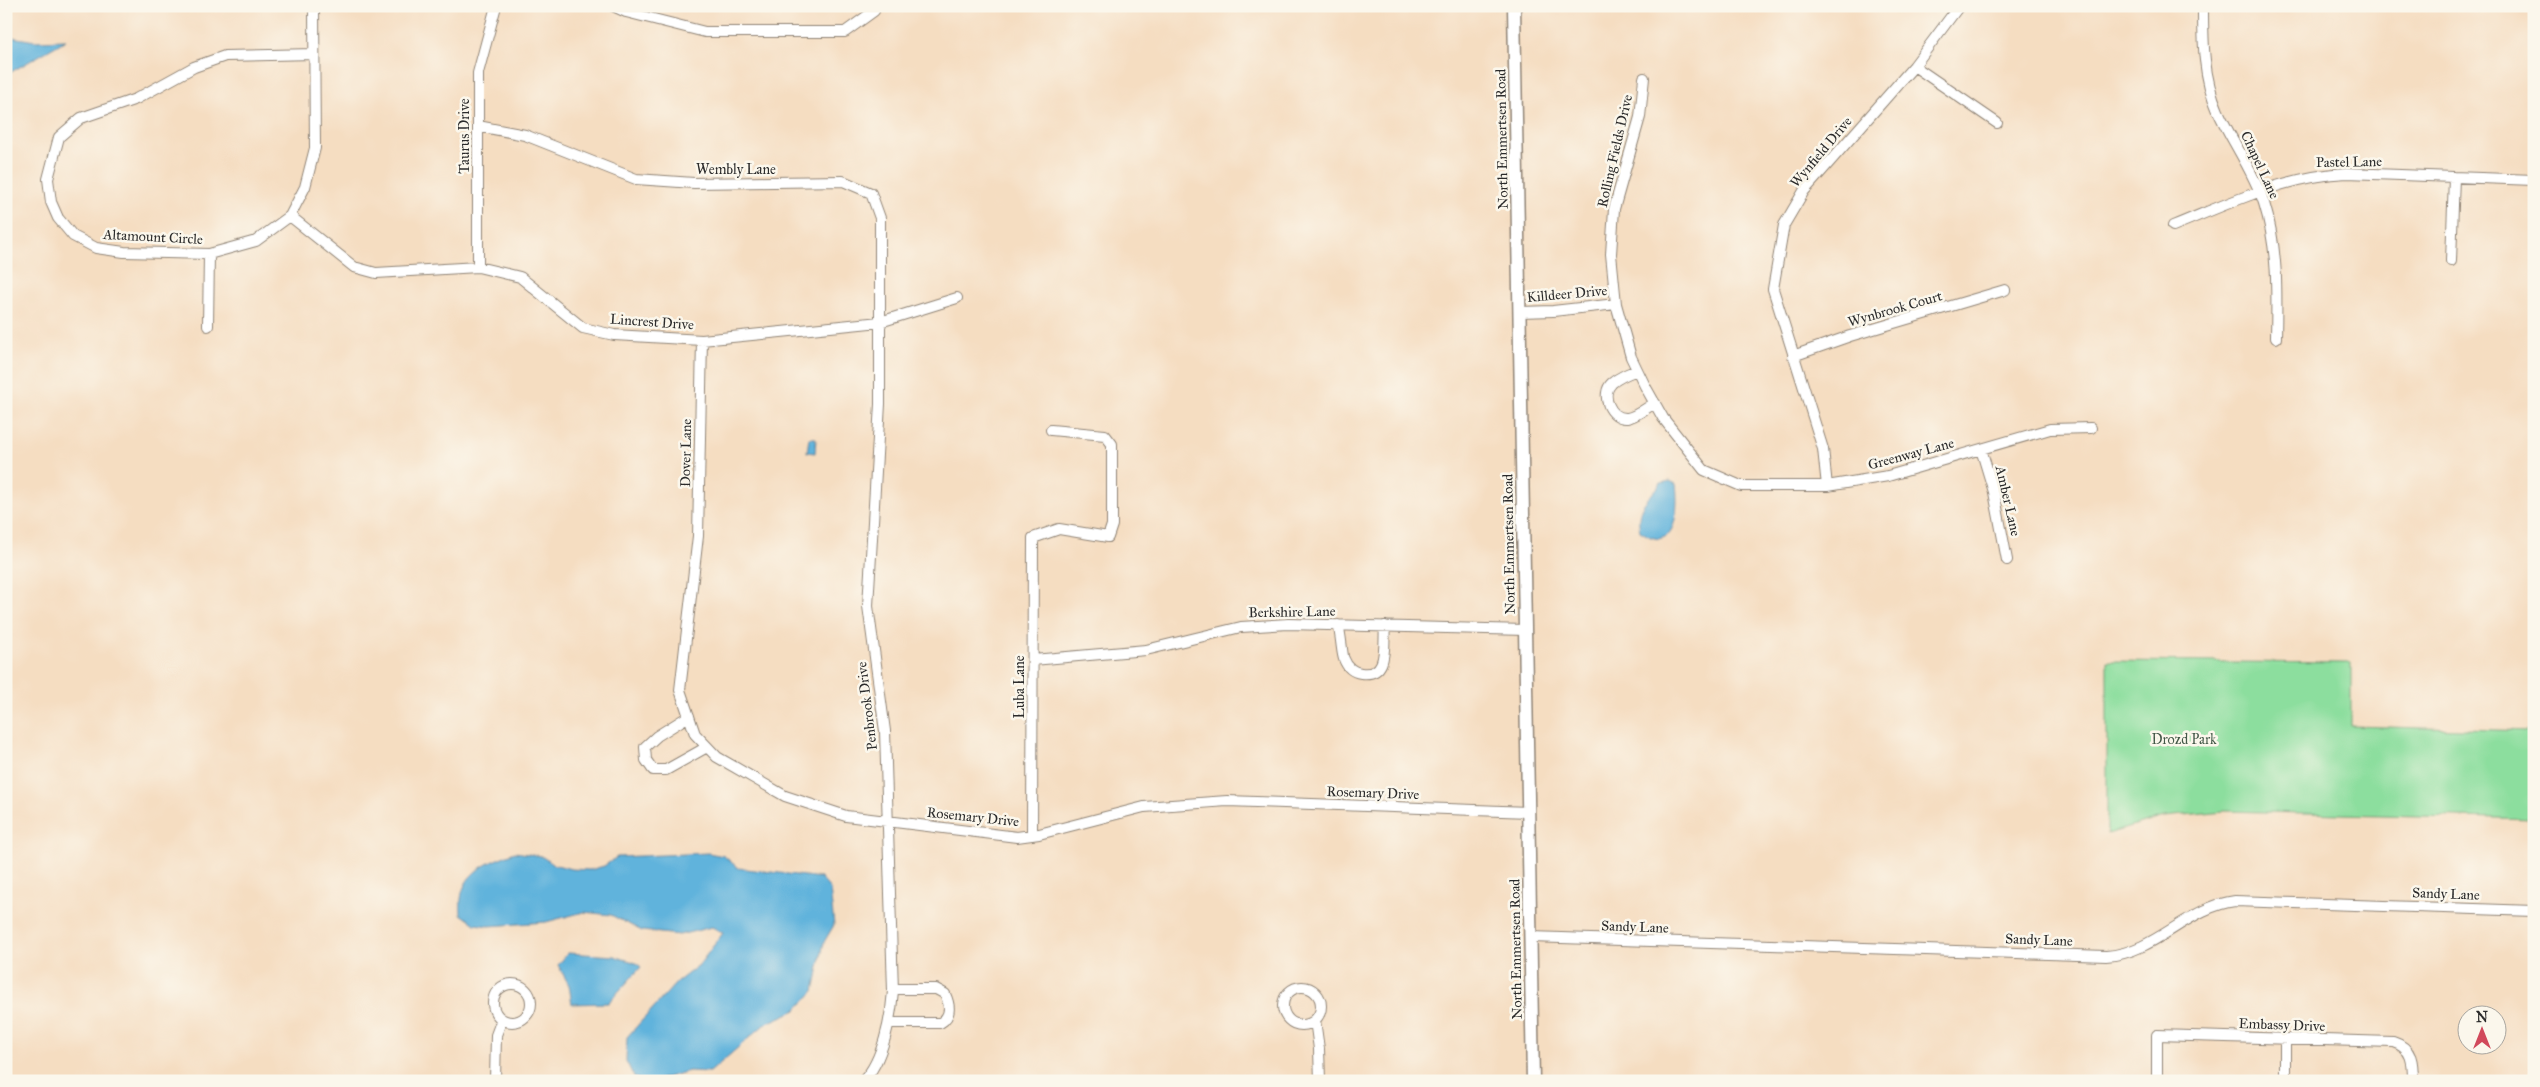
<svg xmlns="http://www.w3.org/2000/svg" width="2540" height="1087" viewBox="0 0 2540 1087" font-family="'IM FELL Great Primer',serif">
<rect width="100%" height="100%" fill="#fbf7ec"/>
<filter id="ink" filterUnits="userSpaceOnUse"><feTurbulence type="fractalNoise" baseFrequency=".02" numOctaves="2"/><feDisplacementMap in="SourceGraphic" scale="10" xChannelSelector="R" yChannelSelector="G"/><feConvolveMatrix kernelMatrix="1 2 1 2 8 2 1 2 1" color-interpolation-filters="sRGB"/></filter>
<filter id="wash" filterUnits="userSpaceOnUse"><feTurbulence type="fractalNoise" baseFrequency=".0096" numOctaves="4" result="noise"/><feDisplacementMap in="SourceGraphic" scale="20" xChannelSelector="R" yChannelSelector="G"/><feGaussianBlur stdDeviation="1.12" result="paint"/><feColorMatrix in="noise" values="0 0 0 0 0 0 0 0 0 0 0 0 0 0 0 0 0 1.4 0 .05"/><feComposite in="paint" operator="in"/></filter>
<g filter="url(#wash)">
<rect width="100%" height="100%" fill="#f5ddc1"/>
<path fill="#8cde9e" stroke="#5c8464" d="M2107,661L2351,663V726L2534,731V819L2225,811L2164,817L2107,834Z"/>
<path fill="#61b3dc" stroke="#466f84" d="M6,36L35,41L66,40L6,75Z
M809,438H816L815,453L807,452Z
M1670,481L1676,484C1678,499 1679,544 1654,538C1649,537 1644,533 1640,531C1635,505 1648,501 1661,483Z
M515,852L541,856L553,864L571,869L590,870L604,866L617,857L708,853L724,856L738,868L821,878L830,889L834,925L824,942L814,991L796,1010L765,1024L710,1072L689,1071L654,1081H642L634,1077L626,1061L627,1037L677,982L699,965L723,933L712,927L679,935L642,931L611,915L584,912L546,922L489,926L475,924L461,914C457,874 482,865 515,852Z
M568,953L615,956C624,961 633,959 641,967L608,1003L572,1004L569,985L558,965Z"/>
</g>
<g filter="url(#ink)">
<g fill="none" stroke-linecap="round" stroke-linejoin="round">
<defs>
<path id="minor" d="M314,6L315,148L305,187L290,216L256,241L209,254L124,252L96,248L73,236L58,218L51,202L48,179L59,137L81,118L136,99L194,67L225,56L314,54
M613,6L626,12L705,32H845L874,11L875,6
M2203,6C2203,42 2203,77 2218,111C2232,142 2253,170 2264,203C2278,248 2277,292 2276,338
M1914,66L1997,123
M1644,78L1640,117L1614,209L1611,254L1616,304L1631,357L1645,386L1663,418L1704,470L1741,486H1827L1888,476L2050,429L2091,428
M478,126L525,135L636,179L694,183L843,181L871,193L880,218V404L868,606L885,731L893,991C891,1018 883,1061 863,1081
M290,216L354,267L376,273L478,267L520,277L583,328L614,335L702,340L880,322L957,298
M2173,226C2230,203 2285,176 2347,173L2534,180
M2451,261L2454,177
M478,267V73L496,6
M1520,312L1553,311L1616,304
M208,326L209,254
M702,340L698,536L680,690L695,734L717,757L785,796L846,816L1017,837L1039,834L1144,807L1227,801L1529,812
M1793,356L1850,336L2005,290
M1637,370C1629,373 1619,377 1612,383C1600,394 1610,419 1627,418C1636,417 1647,407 1655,403
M1981,449L1994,492L2007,560
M1827,486L1823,449L1773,289L1784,225L1804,191L1914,66L1959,6
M1338,625C1341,633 1342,656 1344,659C1347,667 1353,672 1361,673C1390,677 1383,644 1385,626
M1033,660L1146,650L1241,627L1288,624L1526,630
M689,716L657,736L645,747L646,760L653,770H666L707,747
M1032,835L1033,538L1059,529L1108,537L1112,525V444L1105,435L1051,430
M1531,937L2106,956C2156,953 2187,907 2235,901L2534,911
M493 1003a19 19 0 1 1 38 0a19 19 0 1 1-38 0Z
M1283 1006a19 19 0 1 1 38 0a19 19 0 1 1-38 0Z
M1315,1020L1319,1049L1320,1081
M891,1023H940C952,1016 950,1005 945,994L936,989H893
M2285,1039V1081
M495,1081L496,1035L502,1019
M2157,1081V1035L2393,1042C2413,1048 2413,1063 2413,1081"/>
<path id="tertiary" d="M1514,6L1533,1081"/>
</defs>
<use href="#minor" stroke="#908476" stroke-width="12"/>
<use href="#tertiary" stroke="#908476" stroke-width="15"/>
<use href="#minor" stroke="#fff" stroke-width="10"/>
<use href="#tertiary" stroke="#fff" stroke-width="12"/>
</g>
</g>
<g text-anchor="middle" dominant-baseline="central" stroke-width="5" stroke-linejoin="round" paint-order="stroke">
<g font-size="14" fill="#2b2b2b" stroke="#fbf7ec">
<text transform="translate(464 136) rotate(-90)">Taurus Drive</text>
<text transform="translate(1502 139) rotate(-91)">North Emmertsen Road</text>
<text transform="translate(1615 151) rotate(-77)">Rolling Fields Drive</text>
<text transform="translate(1821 152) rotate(-50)">Wynfield Drive</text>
<text transform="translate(2349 162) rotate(-1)">Pastel Lane</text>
<text transform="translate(2260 165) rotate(65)">Chapel Lane</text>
<text x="736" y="169">Wembly Lane</text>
<text transform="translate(153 237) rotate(3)">Altamount Circle</text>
<text transform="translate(1567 294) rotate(-5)">Killdeer Drive</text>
<text transform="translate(1895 309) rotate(-16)">Wynbrook Court</text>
<text transform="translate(652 322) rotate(4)">Lincrest Drive</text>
<text transform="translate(686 453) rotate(-89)">Dover Lane</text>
<text transform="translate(1911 454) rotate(-15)">Greenway Lane</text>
<text transform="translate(2008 501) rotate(77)">Amber Lane</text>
<text transform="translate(1509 544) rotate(-91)">North Emmertsen Road</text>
<text transform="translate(1292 612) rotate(-1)">Berkshire Lane</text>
<text transform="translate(1019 687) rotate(-90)">Luba Lane</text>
<text transform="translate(867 706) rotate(-97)">Penbrook Drive</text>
<text transform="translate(1373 793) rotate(2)">Rosemary Drive</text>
<text transform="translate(973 817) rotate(6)">Rosemary Drive</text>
<text transform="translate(2446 894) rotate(2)">Sandy Lane</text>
<text transform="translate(1635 927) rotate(2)">Sandy Lane</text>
<text transform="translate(2039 940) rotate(2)">Sandy Lane</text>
<text transform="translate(1516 949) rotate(-91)">North Emmertsen Road</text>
<text transform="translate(2282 1025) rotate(2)">Embassy Drive</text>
</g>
<g font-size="14" fill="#435848" stroke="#fbf7ec">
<text x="2184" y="739">Drozd Park</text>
</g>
</g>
<rect width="2540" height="1087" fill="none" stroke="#fbf7ec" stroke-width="25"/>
<g transform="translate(2482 1030)"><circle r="24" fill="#fbf7ec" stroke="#a8a59f"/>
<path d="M0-4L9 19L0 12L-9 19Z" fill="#d1495b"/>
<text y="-8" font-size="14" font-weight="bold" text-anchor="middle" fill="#2b2b2b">N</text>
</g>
</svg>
